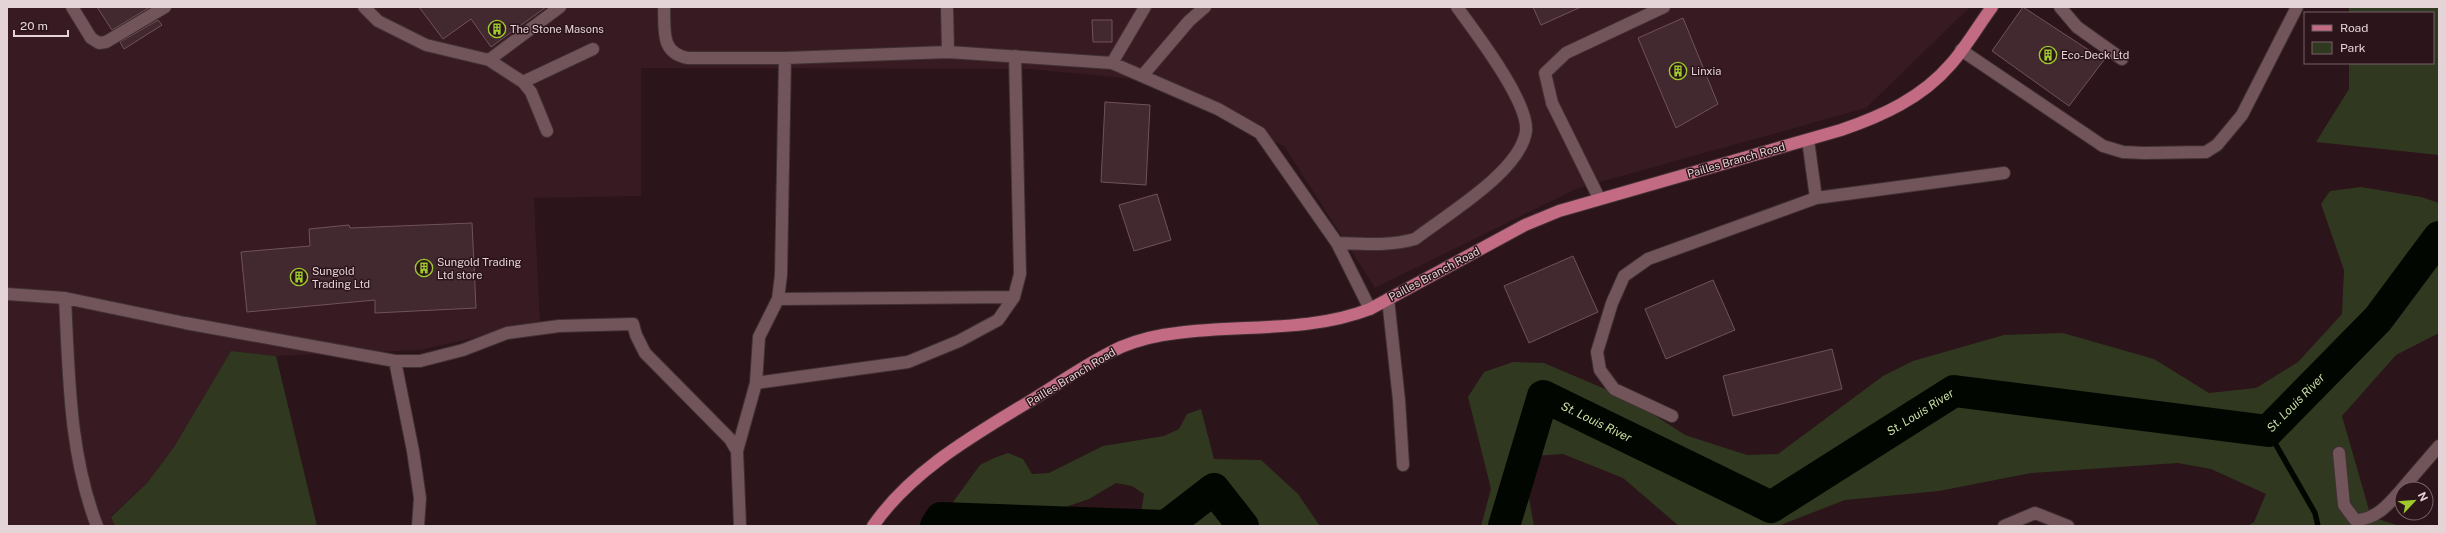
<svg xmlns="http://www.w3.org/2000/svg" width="2446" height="533" viewBox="0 0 2446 533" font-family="'Public Sans',sans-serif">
<rect width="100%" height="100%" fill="#2b141a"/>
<path fill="#381a22" d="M7,7H1970L1866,108L1578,188L1375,288L1284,146L1134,79L1029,69L641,68V196L534,198L540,323L420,350L276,356L231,351L174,447L147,483L111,516L115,526H7Z"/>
<path fill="#30391f" d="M2349,7H2439V155L2316,142L2349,89V63H2433V13H2349Z
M2361,187L2421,197L2439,203V333L2396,355L2342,416L2371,517L2400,526H2247L2254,522L2266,494L2211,469L2178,463L2031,473L1939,491L1845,500L1778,526H1679L1623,478L1563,454L1533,456L1527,487L1534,526H1481L1491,489L1468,397L1484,372L1513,362L1544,363L1631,400L1685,435L1747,455L1778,454L1883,376L1913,361L2004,335L2063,333L2154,359L2209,393L2256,388L2298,362L2342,314L2344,270L2321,204L2330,191Z
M231,351L276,356L317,526H115L111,517L147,483L174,447Z
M1201,409L1214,459L1261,460L1298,494L1320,526H1139L1144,494L1132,486L1116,483L1089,499L1010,526H976L953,502L980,465L994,458L1008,453L1023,459L1032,474L1049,473L1103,446L1164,436L1179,429L1187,414Z"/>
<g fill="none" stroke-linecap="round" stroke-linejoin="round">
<path stroke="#020600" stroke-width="5.5" d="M2268,431L2315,513L2318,526"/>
<g stroke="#020600" stroke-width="32">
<path d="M936,526L941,518L1166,526L1214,489L1243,526"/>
<path id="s1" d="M1504,526L1543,396L1771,507L1954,391L2268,431L2378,319L2439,237"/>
</g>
</g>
<path fill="#42292f" stroke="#705359" d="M97,7H150L112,30Z
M419,7H546L491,47L471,19L443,39Z
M1533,7H1581L1541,25Z
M2023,7L2104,60L2069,106L1992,51Z
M1683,18L1718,104L1676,128L1638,38Z
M158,20L162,25L124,49L120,42Z
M1092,20H1112V42H1093Z
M1105,102L1150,105L1146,185L1101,182Z
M1157,194L1171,240L1134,251L1119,205Z
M472,223L476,308L375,313V300L247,312L241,252L310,246L309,229L349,225L350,228Z
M1573,256L1598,312L1529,343L1504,286Z
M1713,280L1735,330L1666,359L1645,309Z
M1832,349L1842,389L1733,416L1723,376Z"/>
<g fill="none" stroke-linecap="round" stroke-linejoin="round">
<defs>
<path id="minor" d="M72,7L91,38L99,43L106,42L165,7
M364,7L378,21L426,45L489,60L523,82L531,92L547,131
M664,7C665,30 660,53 688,58H785L948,52L1112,63L1218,109L1260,133L1337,243L1370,309
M947,7L948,52
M2060,7L2077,27L2122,59
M1961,50L2103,146L2123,152L2144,153L2206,152L2217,145L2242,115L2297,7
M489,60L560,7
M1112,63L1145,7
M1143,75L1189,21L1205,7
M523,82L593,49
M1808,140L1816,198
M1599,198L1552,103L1545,73L1566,53L1664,7
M1337,243C1364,244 1390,246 1415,239C1446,215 1521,171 1526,131C1529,102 1475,32 1457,7
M7,294L65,298L185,323L395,361
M65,298C69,376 69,453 97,526
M778,299L1014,297
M1388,299L1399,400L1403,465
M756,383L759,337L778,299L781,275L785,58
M1672,416L1614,389L1600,370L1597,352L1612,303L1624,276L1648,259L1816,198L2004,173
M737,451L756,383L908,362L959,341L998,320L1014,297L1020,274L1015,56
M2339,453L2344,505L2355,520C2376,520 2389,504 2402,489
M2402,489L2439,446
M418,526L420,498L413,451L395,361H420L463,350L507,333L559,326L633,324L636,335L645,353L730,439L737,451L740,526
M2004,526L2035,513L2068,526"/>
<path id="major" d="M873,526C912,469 978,433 1035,398C1064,380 1091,361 1121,347C1138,340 1158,335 1177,333C1242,324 1308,333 1370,309L1525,225L1559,211L1841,130C1882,116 1922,98 1951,64C1966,47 1978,26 1992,7"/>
</defs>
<use href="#minor" stroke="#403033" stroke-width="14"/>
<use href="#major" stroke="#403033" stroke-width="14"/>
<use href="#minor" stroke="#71555b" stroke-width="12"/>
<use href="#major" stroke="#c46b84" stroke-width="12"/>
</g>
<defs>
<symbol id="building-ring" viewBox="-11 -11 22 22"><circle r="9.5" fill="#2b141a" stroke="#9fca2d" stroke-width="1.5"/><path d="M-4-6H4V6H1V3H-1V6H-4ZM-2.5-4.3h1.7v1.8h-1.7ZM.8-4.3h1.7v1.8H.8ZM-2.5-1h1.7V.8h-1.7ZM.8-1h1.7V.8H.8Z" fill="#9fca2d"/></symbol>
</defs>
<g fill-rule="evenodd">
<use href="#building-ring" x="487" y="19" width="20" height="20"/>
<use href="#building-ring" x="2038" y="45" width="20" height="20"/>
<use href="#building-ring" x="1668" y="61" width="20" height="20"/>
<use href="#building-ring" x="414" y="258" width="20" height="20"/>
<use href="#building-ring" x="289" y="267" width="20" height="20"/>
</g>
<g text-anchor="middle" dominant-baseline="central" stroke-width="3" stroke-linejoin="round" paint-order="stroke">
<g font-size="11" fill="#e5d4d7" stroke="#2b141a" text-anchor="start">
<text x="510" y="29">The Stone Masons</text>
<text x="2061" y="55">Eco-Deck Ltd</text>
<text x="1691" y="71">Linxia</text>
<text x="437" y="262">Sungold Trading<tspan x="437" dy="13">Ltd store</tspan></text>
<text x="312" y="271">Sungold<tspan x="312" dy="13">Trading Ltd</tspan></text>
</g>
<g font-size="11" fill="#e5d4d7" stroke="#2b141a">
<text transform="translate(1736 160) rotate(-16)">Pailles Branch Road</text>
<text transform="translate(1434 274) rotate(-28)">Pailles Branch Road</text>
<text transform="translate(1071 377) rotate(-31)">Pailles Branch Road</text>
</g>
<g font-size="12" font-style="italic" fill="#c9dfa4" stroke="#2b141a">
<text stroke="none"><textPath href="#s1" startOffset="962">St. Louis River</textPath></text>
<text stroke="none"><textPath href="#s1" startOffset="566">St. Louis River</textPath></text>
<text stroke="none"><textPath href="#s1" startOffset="195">St. Louis River</textPath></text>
</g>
</g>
<rect width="2446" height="533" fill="none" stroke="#e5d4d7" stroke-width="16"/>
<rect x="2304" y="12" width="130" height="52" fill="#2b141a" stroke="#756166"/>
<rect x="2312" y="25" width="20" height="6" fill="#c46b84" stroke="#756166"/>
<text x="2340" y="32" font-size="12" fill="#e5d4d7">Road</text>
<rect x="2312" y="42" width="20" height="12" fill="#30391f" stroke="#756166"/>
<text x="2340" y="52" font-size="12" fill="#e5d4d7">Park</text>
<g transform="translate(2414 501) rotate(64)"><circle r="19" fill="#2b141a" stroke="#756166"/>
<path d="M0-3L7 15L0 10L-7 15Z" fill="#9fca2d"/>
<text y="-6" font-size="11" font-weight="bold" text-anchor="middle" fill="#e5d4d7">N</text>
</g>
<path d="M14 30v6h54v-6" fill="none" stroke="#e5d4d7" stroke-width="2"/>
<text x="20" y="30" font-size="12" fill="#e5d4d7" stroke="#2b141a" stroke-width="3" paint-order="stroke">20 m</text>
</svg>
